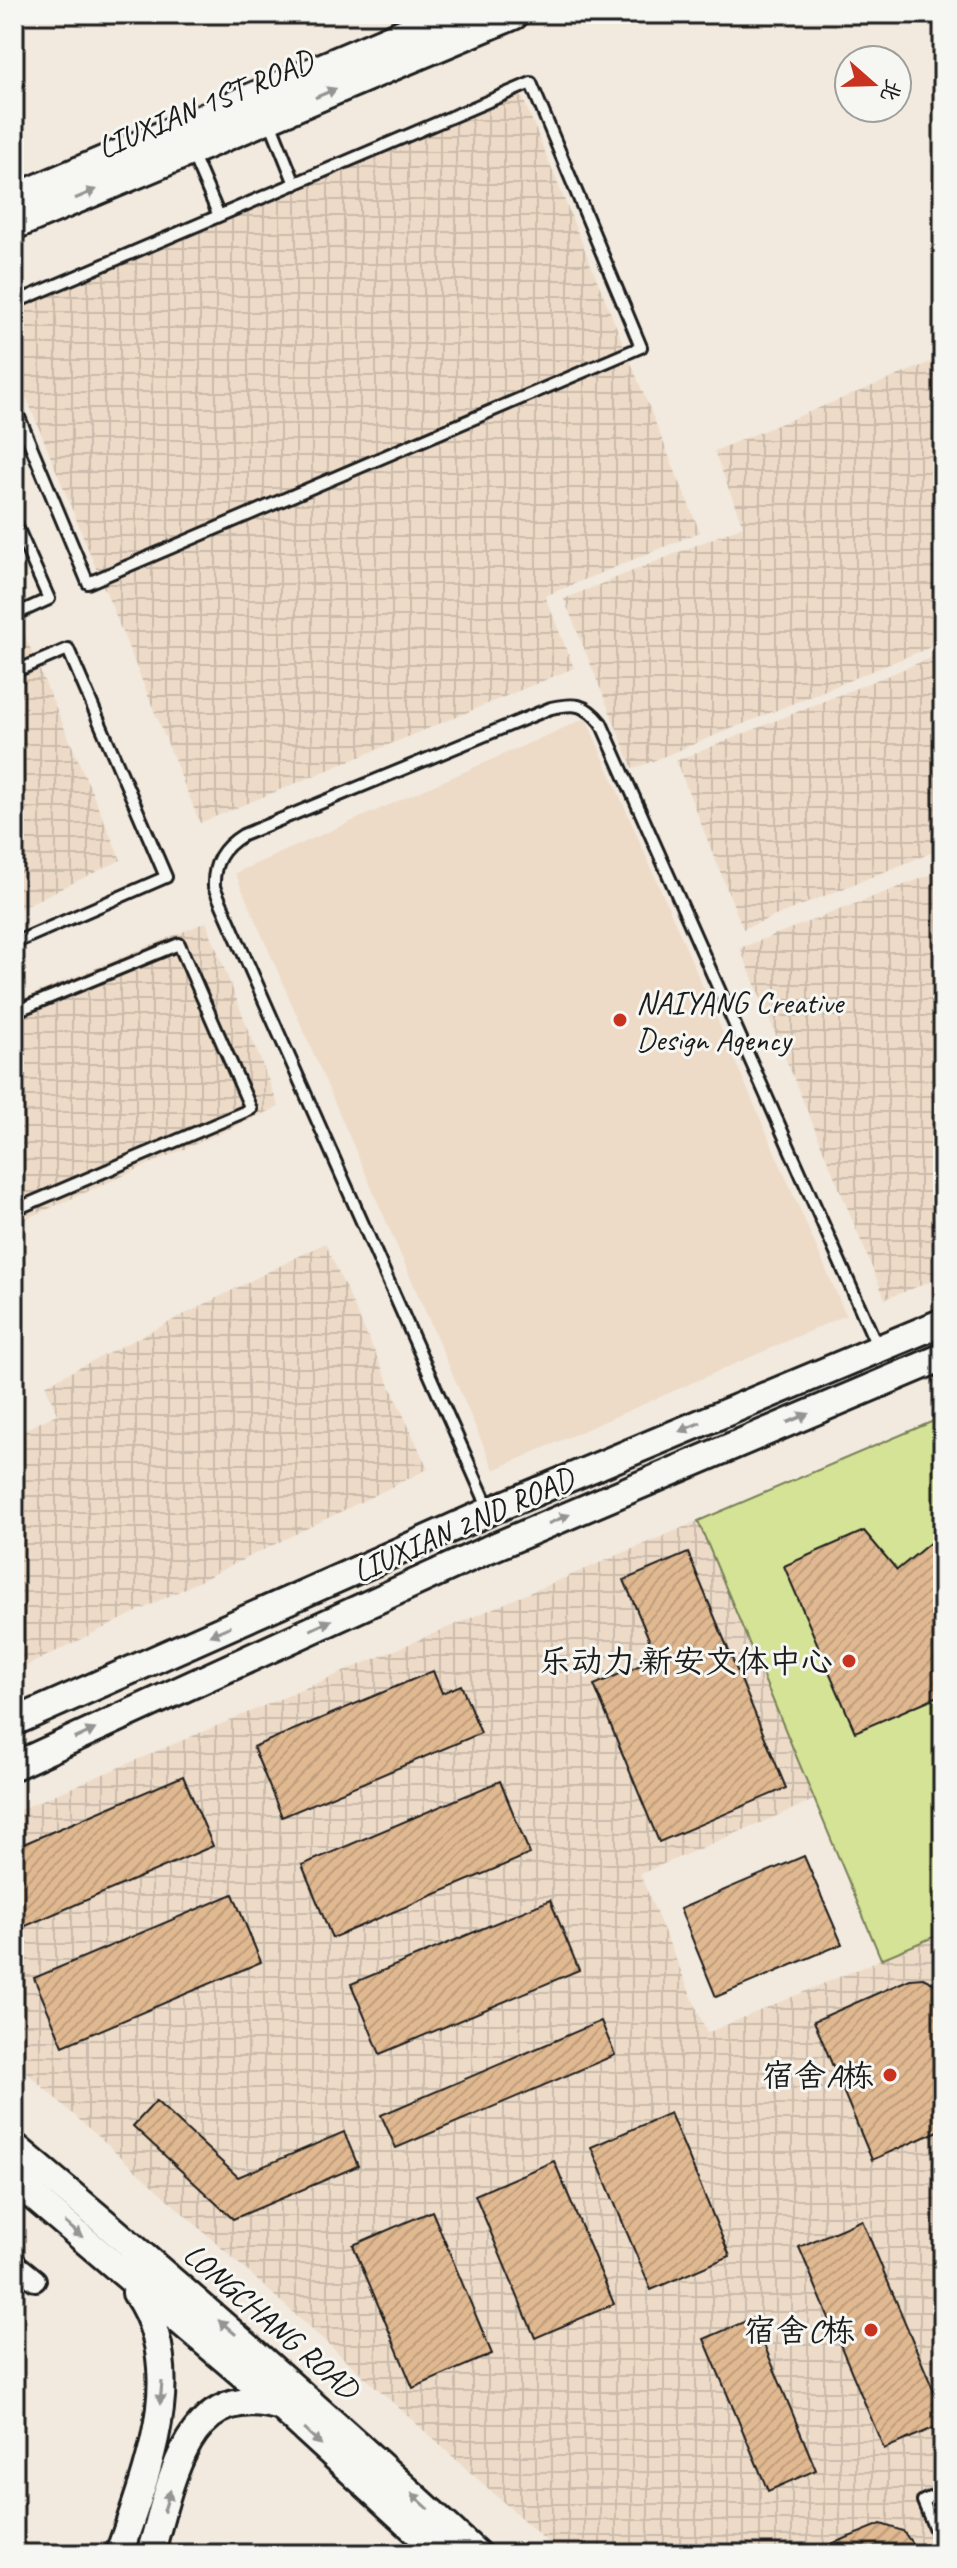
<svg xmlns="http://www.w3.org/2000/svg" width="957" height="2568" viewBox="0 0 957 2568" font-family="Caveat,'LXGW WenKai TC',sans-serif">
<defs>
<pattern id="industrial-grid" width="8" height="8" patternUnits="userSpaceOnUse" patternTransform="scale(2)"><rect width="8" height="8" fill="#eddbc8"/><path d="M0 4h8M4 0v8" fill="none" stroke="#cbbbab"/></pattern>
<pattern id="building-hatch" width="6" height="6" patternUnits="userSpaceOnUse" patternTransform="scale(2)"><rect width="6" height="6" fill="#e0b991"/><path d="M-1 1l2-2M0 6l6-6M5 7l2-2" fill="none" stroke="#c09e7c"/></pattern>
</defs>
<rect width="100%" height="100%" fill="#f2eadf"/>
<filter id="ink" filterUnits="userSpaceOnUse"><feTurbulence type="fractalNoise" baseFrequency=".0125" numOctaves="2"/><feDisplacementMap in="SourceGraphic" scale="16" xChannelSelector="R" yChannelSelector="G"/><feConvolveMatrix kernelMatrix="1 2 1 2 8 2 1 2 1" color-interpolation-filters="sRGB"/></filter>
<g filter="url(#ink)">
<path fill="#eddbc8" d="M586,718L846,1315L494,1470L235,873Z"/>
<path fill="url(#industrial-grid)" d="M518,86L700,532L545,596L574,668L200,823L14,367V295Z
M943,357V642L633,769L564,599L743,526L714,451Z
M14,610L121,860L14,911Z
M943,653V848L743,929L676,761Z
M943,870V1277L885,1299L740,948Z
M206,922L279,1107L14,1224V1002Z
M325,1243L428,1469L14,1672V1435L57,1414L45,1385Z
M698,1521L814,1800L640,1874L707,2033L943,1933V2554H561L14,2061V1812Z"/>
<path fill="#d4e396" stroke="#788059" stroke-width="2" d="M943,1417V1933L881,1959L698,1521Z"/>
<path fill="url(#building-hatch)" stroke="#1c1c1c" stroke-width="2" d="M864,1531L897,1570L943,1532V1694L855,1732L784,1566Z
M688,1553L786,1788L659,1842L594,1685L657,1658L624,1580Z
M433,1671L442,1693L461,1685L481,1733L282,1817L253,1747Z
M183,1776L213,1846L14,1931V1848Z
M500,1781L530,1854L332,1938L302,1865Z
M804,1856L842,1944L716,1997L680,1909Z
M233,1894L261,1962L63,2046L34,1978Z
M550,1900L579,1970L380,2054L351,1984Z
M923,1978L935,1984L943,1995V2129L872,2160L814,2021L910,1979Z
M601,2021L615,2055L396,2148L381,2115Z
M156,2101L238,2177L344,2132L358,2166L233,2219L133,2126Z
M670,2113L730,2256L651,2290L591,2147Z
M554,2161L614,2304L535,2338L475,2195Z
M432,2211L492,2354L413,2388L353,2245Z
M862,2220L943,2413V2424L884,2449L799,2247Z
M753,2318L816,2470L768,2491L704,2339Z
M881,2524L903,2531L920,2554H807Z"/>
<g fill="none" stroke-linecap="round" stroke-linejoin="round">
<defs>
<path id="service" d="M269,119L295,184
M192,153L219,216
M14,303L531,83L641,347L88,583L14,405
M14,520L49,599L14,615
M14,672L68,649L166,877L14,943
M14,1012L179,944L251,1109L14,1210
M489,1509L214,887C213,863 222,848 243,835L551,708C574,703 585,703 601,723L878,1348
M943,2492L923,2501L943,2548"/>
<path id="minor" d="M14,2263L35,2280"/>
<path id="tertiary" d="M14,1722L490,1511L943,1322
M14,1766L489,1549L943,1357
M14,2146C172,2278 326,2414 477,2554
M14,2180L281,2407L441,2554
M119,2554C146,2473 190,2372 136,2293
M150,2554C171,2487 184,2378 281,2407"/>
<path id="secondary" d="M14,200L452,14
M14,224L513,14"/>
</defs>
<use href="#service" stroke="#1c1c1c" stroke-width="16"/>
<use href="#minor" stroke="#1c1c1c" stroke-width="26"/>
<use href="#tertiary" stroke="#1c1c1c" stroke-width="32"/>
<use href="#secondary" stroke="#1c1c1c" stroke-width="36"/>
<use href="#service" stroke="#f6f6f2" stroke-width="10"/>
<use href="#minor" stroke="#f6f6f2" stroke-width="20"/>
<use href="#tertiary" stroke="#f6f6f2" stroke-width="26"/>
<use href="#secondary" stroke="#f6f6f2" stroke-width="30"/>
</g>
<defs><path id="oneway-solid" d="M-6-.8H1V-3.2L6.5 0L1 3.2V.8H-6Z" transform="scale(2)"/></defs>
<g fill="#949492">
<use href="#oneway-solid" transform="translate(326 93) rotate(-23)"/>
<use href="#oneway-solid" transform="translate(86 194) rotate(-23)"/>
<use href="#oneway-solid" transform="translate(798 1418) rotate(-23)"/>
<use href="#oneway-solid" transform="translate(690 1427) rotate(157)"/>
<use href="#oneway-solid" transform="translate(559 1519) rotate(-23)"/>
<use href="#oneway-solid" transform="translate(321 1625) rotate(-25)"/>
<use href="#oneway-solid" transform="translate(220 1631) rotate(156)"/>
<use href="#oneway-solid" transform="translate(85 1734) rotate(-25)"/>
<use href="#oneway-solid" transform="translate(74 2230) rotate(40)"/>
<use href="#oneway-solid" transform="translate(227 2327) rotate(-139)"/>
<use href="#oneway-solid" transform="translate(161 2393) rotate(95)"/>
<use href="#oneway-solid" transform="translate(313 2437) rotate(43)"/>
<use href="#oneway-solid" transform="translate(167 2501) rotate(-73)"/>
<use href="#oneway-solid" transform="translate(420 2501) rotate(-137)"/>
</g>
</g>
<g fill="#c8321e" stroke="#f6f6f2" stroke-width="3">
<circle cx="620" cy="1020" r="8"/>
<circle cx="849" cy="1661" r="8"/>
<circle cx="890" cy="2075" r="8"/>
<circle cx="871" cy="2330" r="8"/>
</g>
<g text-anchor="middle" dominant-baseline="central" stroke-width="6" stroke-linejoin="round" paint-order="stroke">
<g font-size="32" fill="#1c1c1c" stroke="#f6f6f2">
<text transform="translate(205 104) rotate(-23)">LIUXIAN 1ST ROAD</text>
<text transform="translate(463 1525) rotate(-24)">LIUXIAN 2ND ROAD</text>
<text transform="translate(271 2321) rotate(41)">LONGCHANG ROAD</text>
</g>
<g font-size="32" fill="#1c1c1c" stroke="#f6f6f2" text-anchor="end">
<text x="636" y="1002" text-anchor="start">NAIYANG Creative<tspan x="636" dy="37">Design Agency</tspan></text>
<text x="833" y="1661">乐动力·新安文体中心</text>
<text x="874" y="2075">宿舍A栋</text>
<text x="855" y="2330">宿舍C栋</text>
</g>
</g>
<rect width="957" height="2568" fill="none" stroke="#f6f6f2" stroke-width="48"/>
<rect x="24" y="24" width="909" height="2520" fill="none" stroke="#1c1c1c" stroke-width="3" filter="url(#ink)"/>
<g transform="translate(873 84) rotate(110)"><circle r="38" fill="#f6f6f2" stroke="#9f9f9c" stroke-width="2"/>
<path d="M0-6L14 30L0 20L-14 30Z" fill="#c8321e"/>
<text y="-12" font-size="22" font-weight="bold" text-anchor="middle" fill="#1c1c1c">北</text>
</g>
</svg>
